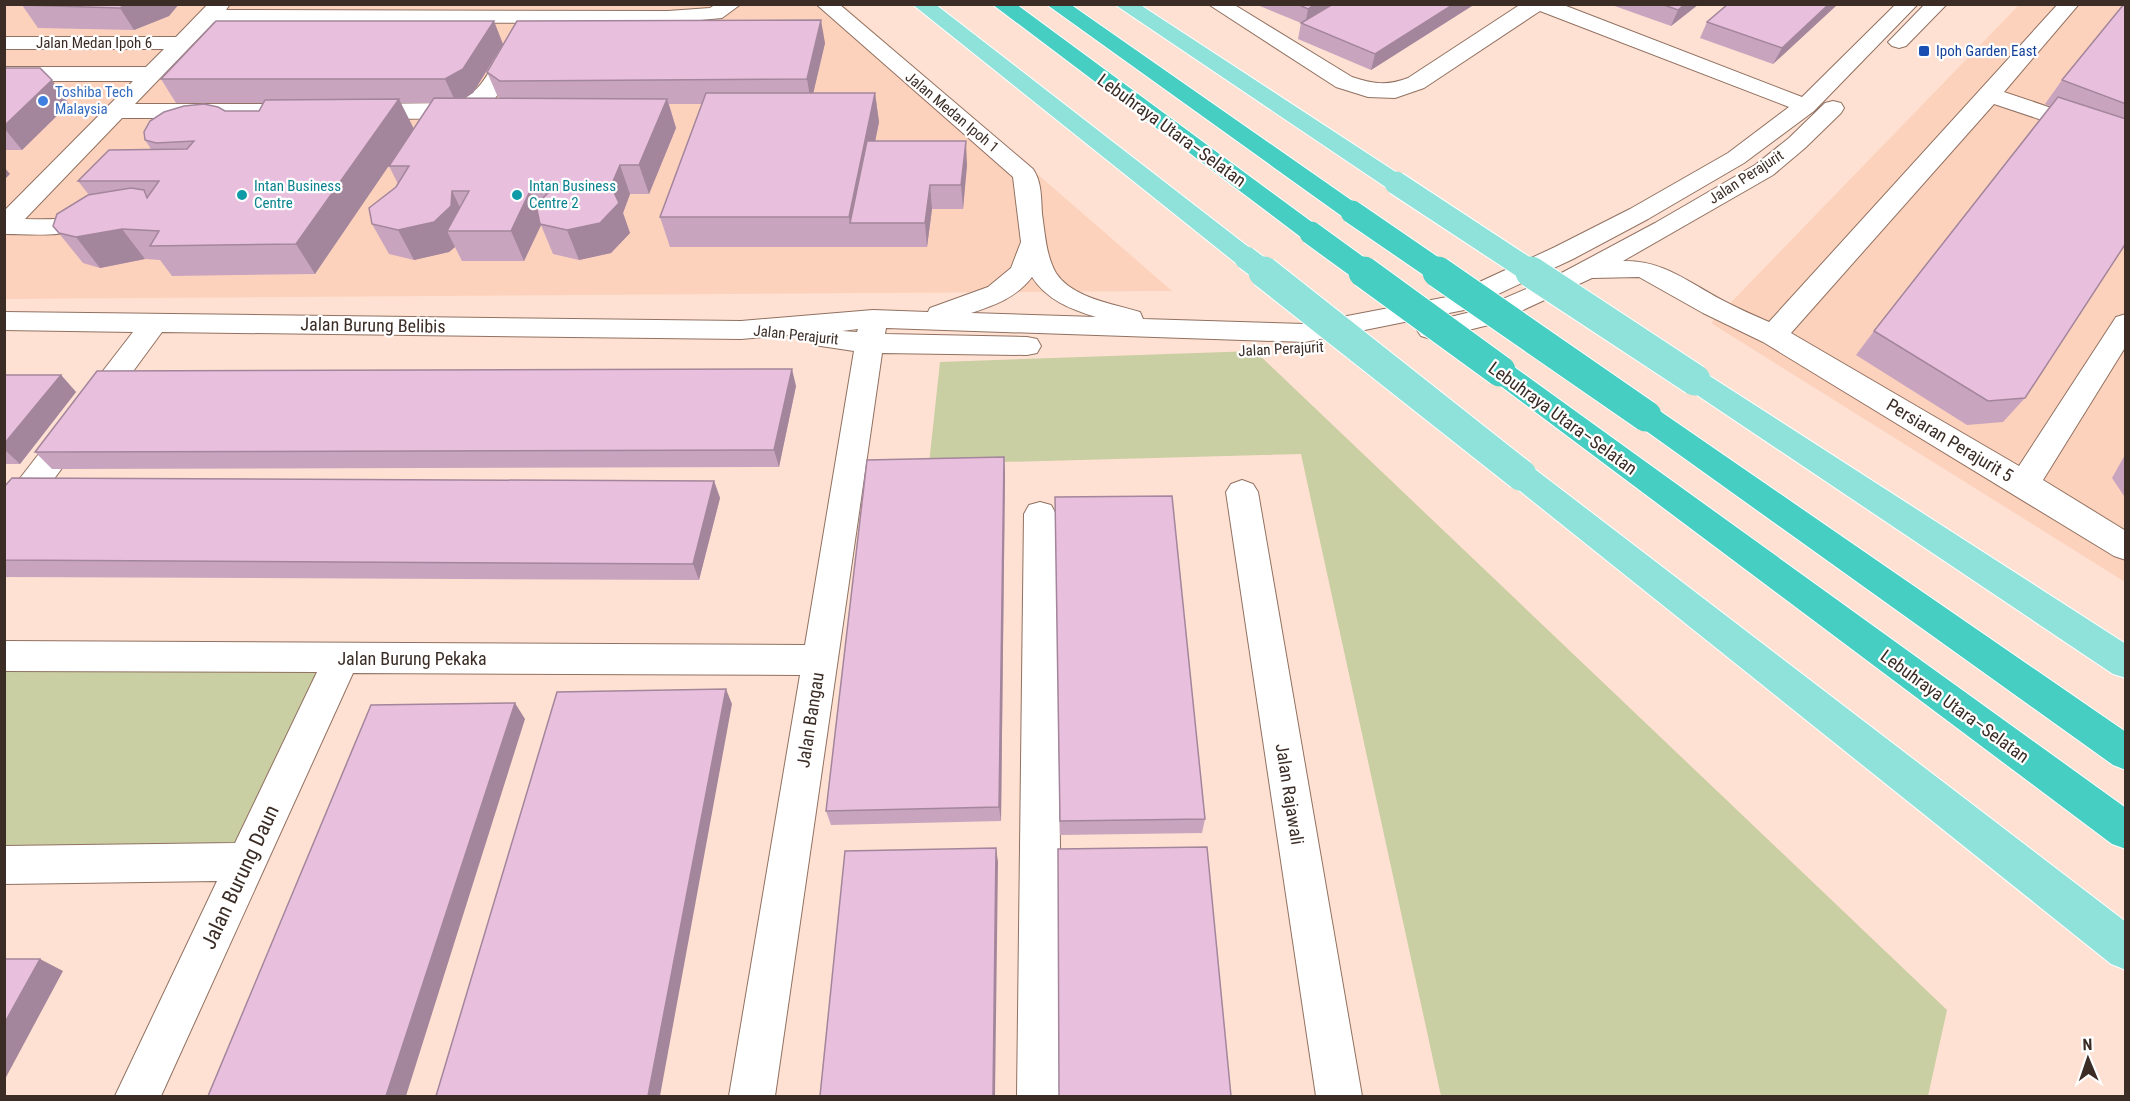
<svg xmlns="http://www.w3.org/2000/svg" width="2130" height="1101" viewBox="0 0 2130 1101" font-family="'Roboto Condensed',sans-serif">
<rect width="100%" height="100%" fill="#fee1d2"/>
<path fill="#fdd2bc" d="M4,5H843L1172,291L5,299Z
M2019,5H2125V582L1711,323Z"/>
<path fill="#c9cea3" d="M1255,351L1947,1010L1928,1096H1441L1301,454L929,464L940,362Z
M324,669L241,858L5,860L4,672Z"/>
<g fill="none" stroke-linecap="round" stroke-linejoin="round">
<defs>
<path id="minor" d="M208,4H230L226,10L668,11L710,8L716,4H741L722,18L668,23L214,22L135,104H305L313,106L316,111L313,116L305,118H122L25,219C38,219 51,220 64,218C80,214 86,200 104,205L108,210C86,241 37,234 4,234V211L133,81H4V67H146L164,49H4V37H176Z
M816,4H839L1033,169C1042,182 1041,199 1042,214C1045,233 1046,256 1056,273C1072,298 1114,304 1140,312L1143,319L1305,324L1447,297L1555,247L1630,209L1728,153L1789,107L1540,11L1424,88L1395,98L1368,97L1336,87L1208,4H1233L1352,77C1372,84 1388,86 1408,78L1521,4H1561L1802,97L1896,4H1918L1814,111L1744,163L1648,219L1573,259L1464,310L1305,342L886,328L885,334L1027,337L1037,339L1041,346L1037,353L1027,355L882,353L775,1096H729L800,675L353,673L161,1096H115L217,881L4,884V846L235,843L317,672L4,671V641L805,645L854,351L814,345L810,338L813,333L741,339L162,332L15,532L4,535V499L133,332L4,330V312L741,321L873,310L928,312L930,308L988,287L1011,268L1021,242L1013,177ZM1032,277C1047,300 1070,309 1096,317L971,313C995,305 1017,297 1032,277ZM858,329L857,332L842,331Z
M1925,4H1947L1906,46L1899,48L1892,46L1888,42L1892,38Z
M2058,4H2079L2004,92L2126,133V148L1994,104L1791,333L2019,466L2116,317L2126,314V346L2043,480L2126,531V560L2114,556L1763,342L1703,313L1639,277L1592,278L1493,324L1431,339L1421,336L1417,330L1421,324L1475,311L1554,277L1655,223L1755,165L1789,138L1825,103L1833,101L1841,103L1844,108L1841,113L1805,148L1773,175L1623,261C1663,260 1688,282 1722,300C1737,308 1753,315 1769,322Z
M515,39L523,40L526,45C517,63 509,82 496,97C469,127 398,117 359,118L351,116L348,111L351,106L359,104L456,103C485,91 491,65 507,40Z
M1242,480L1253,484L1258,492L1362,1096H1316L1226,492L1231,484Z
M1040,502L1051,505L1056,514L1063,1096H1017L1024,514L1029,505Z"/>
<path id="major" d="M912,4H935L1255,252L1259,258L1255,264L1246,266L1237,264Z
M1114,4H1139L1405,178L1408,183L1405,188L1396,190L1387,188Z
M1695,370L1705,373L2126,644V678L2113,674L1685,387L1680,380L1685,373Z
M1521,464L1532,467L2126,922V970L2111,964L1510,483L1505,475L1510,467Z"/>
<path id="highway" d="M992,4H1016L1320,228L1324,233L1320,238L1311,241L1302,238Z
M1046,4H1070L1361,207L1365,212L1361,217L1352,220L1343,217Z
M1500,361L1510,364L2126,808V849L2112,844L1490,378L1486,371L1490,364Z
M1646,405L1657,409L2126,732V770L2113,765L1635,423L1631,416L1635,409Z"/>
</defs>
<use href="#minor" stroke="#917161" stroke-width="2"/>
<use href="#major" stroke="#fff" stroke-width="2"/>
<use href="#highway" stroke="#fff" stroke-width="2"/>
<use href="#minor" fill="#fff" fill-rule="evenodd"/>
<use href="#major" fill="#8fe2da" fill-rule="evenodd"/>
<use href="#highway" fill="#45cec1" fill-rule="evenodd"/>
<defs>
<path id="major-bridge-far1" d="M1396,183L1533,273
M1246,258L1266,273"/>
<path id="major-bridge" d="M1264,272L1521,475
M1531,272L1695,380"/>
<path id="highway-bridge-far1" d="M1352,212L1441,273
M1311,233L1366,273"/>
<path id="highway-bridge" d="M1364,272L1500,371
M1438,272L1646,416"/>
</defs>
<use href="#major-bridge-far1" stroke="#fff" stroke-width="25" stroke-linecap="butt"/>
<use href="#major-bridge" stroke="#fff" stroke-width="33" stroke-linecap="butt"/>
<use href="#highway-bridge-far1" stroke="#fff" stroke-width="25" stroke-linecap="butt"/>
<use href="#highway-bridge" stroke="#fff" stroke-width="33" stroke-linecap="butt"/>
<use href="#major-bridge-far1" stroke="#8fe2da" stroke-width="23"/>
<use href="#major-bridge" stroke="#8fe2da" stroke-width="31"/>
<use href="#highway-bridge-far1" stroke="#45cec1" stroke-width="23"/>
<use href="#highway-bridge" stroke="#45cec1" stroke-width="31"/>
</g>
<path fill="#c8a4bf" d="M179,4L169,16L134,30L38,28L22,5Z
M1255,4H1475L1371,70L1298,39L1301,23Z
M1609,4H1699L1671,26Z
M1838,4L1773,64L1700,38L1707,22Z
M2126,4V243L2025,398L2003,422L1967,425L1856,355L1874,331L2050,106L2045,104L2062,80Z
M825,43L813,93H875L879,122L875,141L967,165L963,209H932L927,247H670L660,217L702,104H669L676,128L649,194H630L623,213L630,233L611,253L579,260L553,254L541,225L524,261H462L455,247L449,252L414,260L389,254L372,224L398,184L389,166L431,103H401L315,274L172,276L160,260L145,259L100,268L83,263L53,226L89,195L78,181L151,149L145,140L225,111H259L263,103H176L161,79L503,44L473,93L463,98L501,99L497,95L487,72Z
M4,68L69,104L22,150H4Z
M4,375H61L76,392L20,464H4Z
M796,386L779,467L52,469L35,452Z
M2126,453V499L2112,478Z
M1004,457L1005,474L1001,821L831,825L826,811Z
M714,481L720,498L699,580L4,577V487Z
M1055,497L1205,819L1202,833L1060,835Z"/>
<path fill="#a3869b" d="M127,4H179L169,16L134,30L120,8Z
M1315,4H1339L1305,25L1308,9Z
M1454,4H1475L1371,70L1375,54Z
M1685,4H1699L1671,26L1678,10Z
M1829,4H1838L1773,64L1782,48Z
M821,20L825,43L811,103L807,79Z
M494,21L503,44L473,93L456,103L445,79Z
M52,80L69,104L22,150L4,128V126Z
M875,93L879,122L859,223H850L849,217Z
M399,99L414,129L315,274L296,244Z
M667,99L676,128L649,194L639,165Z
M966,141L967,165L963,209L961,185Z
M620,165L630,194L623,213L630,233L611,253L579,260L567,230L611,186Z
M4,167L10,174L4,180Z
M930,185L932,209L927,247L925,223Z
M452,191L466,220L447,231L455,247L449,252L414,260L398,230Z
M530,191L543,221L524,261L511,231Z
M122,229L145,259L100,268L76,237Z
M792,369L796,386L779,467L774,450Z
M61,375L76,392L20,464L4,449V444Z
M1004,457L1005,474L1001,821L999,807Z
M714,481L720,498L699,580L693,564Z
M726,689L732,704L660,1096H648Z
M515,703L525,719L406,1096H386Z
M996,848L998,862L995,1096H993Z
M40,959L63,971L4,1081V1024Z"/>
<path fill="#e9bfde" stroke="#a3869b" stroke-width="1.5" d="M23,4H127L120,8L22,5Z
M1297,4H1315L1308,9Z
M1333,4H1454L1375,54L1301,23Z
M1661,4H1685L1678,10Z
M1728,4H1829L1782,48L1707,22Z
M2124,4H2126V104L2062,80Z
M821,20L807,79L500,81L487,72L517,21Z
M216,21H494L463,69L445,79H161Z
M4,68H40L52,80L4,126Z
M706,93H875L849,217H660Z
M2058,97L2126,119V243L2025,398L1988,401L1874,331Z
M434,98L667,99L639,165H620L611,186L619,203L600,223L567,230L540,224L536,205L550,191H530L511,231H447L469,191H452L451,206L434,222L398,230L372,224L369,208L396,187L409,166H389Z
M399,99L296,244L150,246L159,231L122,229L76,237L59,233L53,226L57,214L88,195L131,188L144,190L147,198L159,181H78L109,150L187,149L194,141L156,143L145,140L144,132L150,121L164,112L184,106L204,104L218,107L225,111H259L265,100Z
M867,141H966L961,185H930L925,223H850Z
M792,369L774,450L35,452L97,371Z
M4,375H61L4,444Z
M1004,457L999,807L826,811L867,460Z
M12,478L714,481L693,564L4,560V487Z
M1172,496L1205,819L1060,821L1055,497Z
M726,689L648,1096H436L557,692Z
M515,703L386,1096H208L371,705Z
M1207,847L1231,1096H1059L1058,849Z
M996,848L993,1096H820L845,851Z
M4,959H40L4,1024Z"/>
<rect fill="#1a4fb4" stroke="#fff" stroke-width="2" x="1918" y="45" width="12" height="12" rx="3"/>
<circle fill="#3f7fe0" stroke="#fff" stroke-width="2" cx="43" cy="101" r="6"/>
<g fill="#0f9aa8" stroke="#fff" stroke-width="2">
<circle cx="242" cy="195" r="6"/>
<circle cx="517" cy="195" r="6"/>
</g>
<g text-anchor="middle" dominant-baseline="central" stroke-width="4.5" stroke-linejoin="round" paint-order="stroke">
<g font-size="15" fill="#3b2d26" stroke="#fff">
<text x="94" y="43">Jalan Medan Ipoh 6</text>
<text transform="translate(952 112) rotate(40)">Jalan Medan Ipoh 1</text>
<text transform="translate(1746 177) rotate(-33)">Jalan Perajurit</text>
<text transform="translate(796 335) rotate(6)">Jalan Perajurit</text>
<text transform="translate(1281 349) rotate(-3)">Jalan Perajurit</text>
</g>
<g font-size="15" fill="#164399" stroke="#fff" text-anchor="start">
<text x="1936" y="51">Ipoh Garden East</text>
</g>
<g font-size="15" fill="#366cbe" stroke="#fff" text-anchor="start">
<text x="55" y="92">Toshiba Tech<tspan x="55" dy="17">Malaysia</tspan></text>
</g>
<g font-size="15" fill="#0d838f" stroke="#fff" text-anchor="start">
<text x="254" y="186">Intan Business<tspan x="254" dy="17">Centre</tspan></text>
<text x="529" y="186">Intan Business<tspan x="529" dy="17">Centre 2</tspan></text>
</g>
<g font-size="18" fill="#3b2d26" stroke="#fff">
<text transform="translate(1172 130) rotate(36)">Lebuhraya Utara–Selatan</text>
<text transform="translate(373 325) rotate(1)">Jalan Burung Belibis</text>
<text transform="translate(1563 418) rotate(36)">Lebuhraya Utara–Selatan</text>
<text transform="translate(1950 440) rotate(31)">Persiaran Perajurit 5</text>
<text x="412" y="658">Jalan Burung Pekaka</text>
<text transform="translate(1955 706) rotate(36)">Lebuhraya Utara–Selatan</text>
<text transform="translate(810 720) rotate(-81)">Jalan Bangau</text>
<text transform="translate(1290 794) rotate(81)">Jalan Rajawali</text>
</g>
<g font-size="21" fill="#3b2d26" stroke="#fff">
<text transform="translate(240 877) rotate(-65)">Jalan Burung Daun</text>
</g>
</g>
<rect width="2130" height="1101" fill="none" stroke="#3b2d26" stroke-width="12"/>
<g transform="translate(2088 1059) rotate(358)" stroke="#ffffff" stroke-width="4.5" paint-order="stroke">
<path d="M0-4.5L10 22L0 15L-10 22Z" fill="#3b2d26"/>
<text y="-9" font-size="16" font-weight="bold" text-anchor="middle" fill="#3b2d26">N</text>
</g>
</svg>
